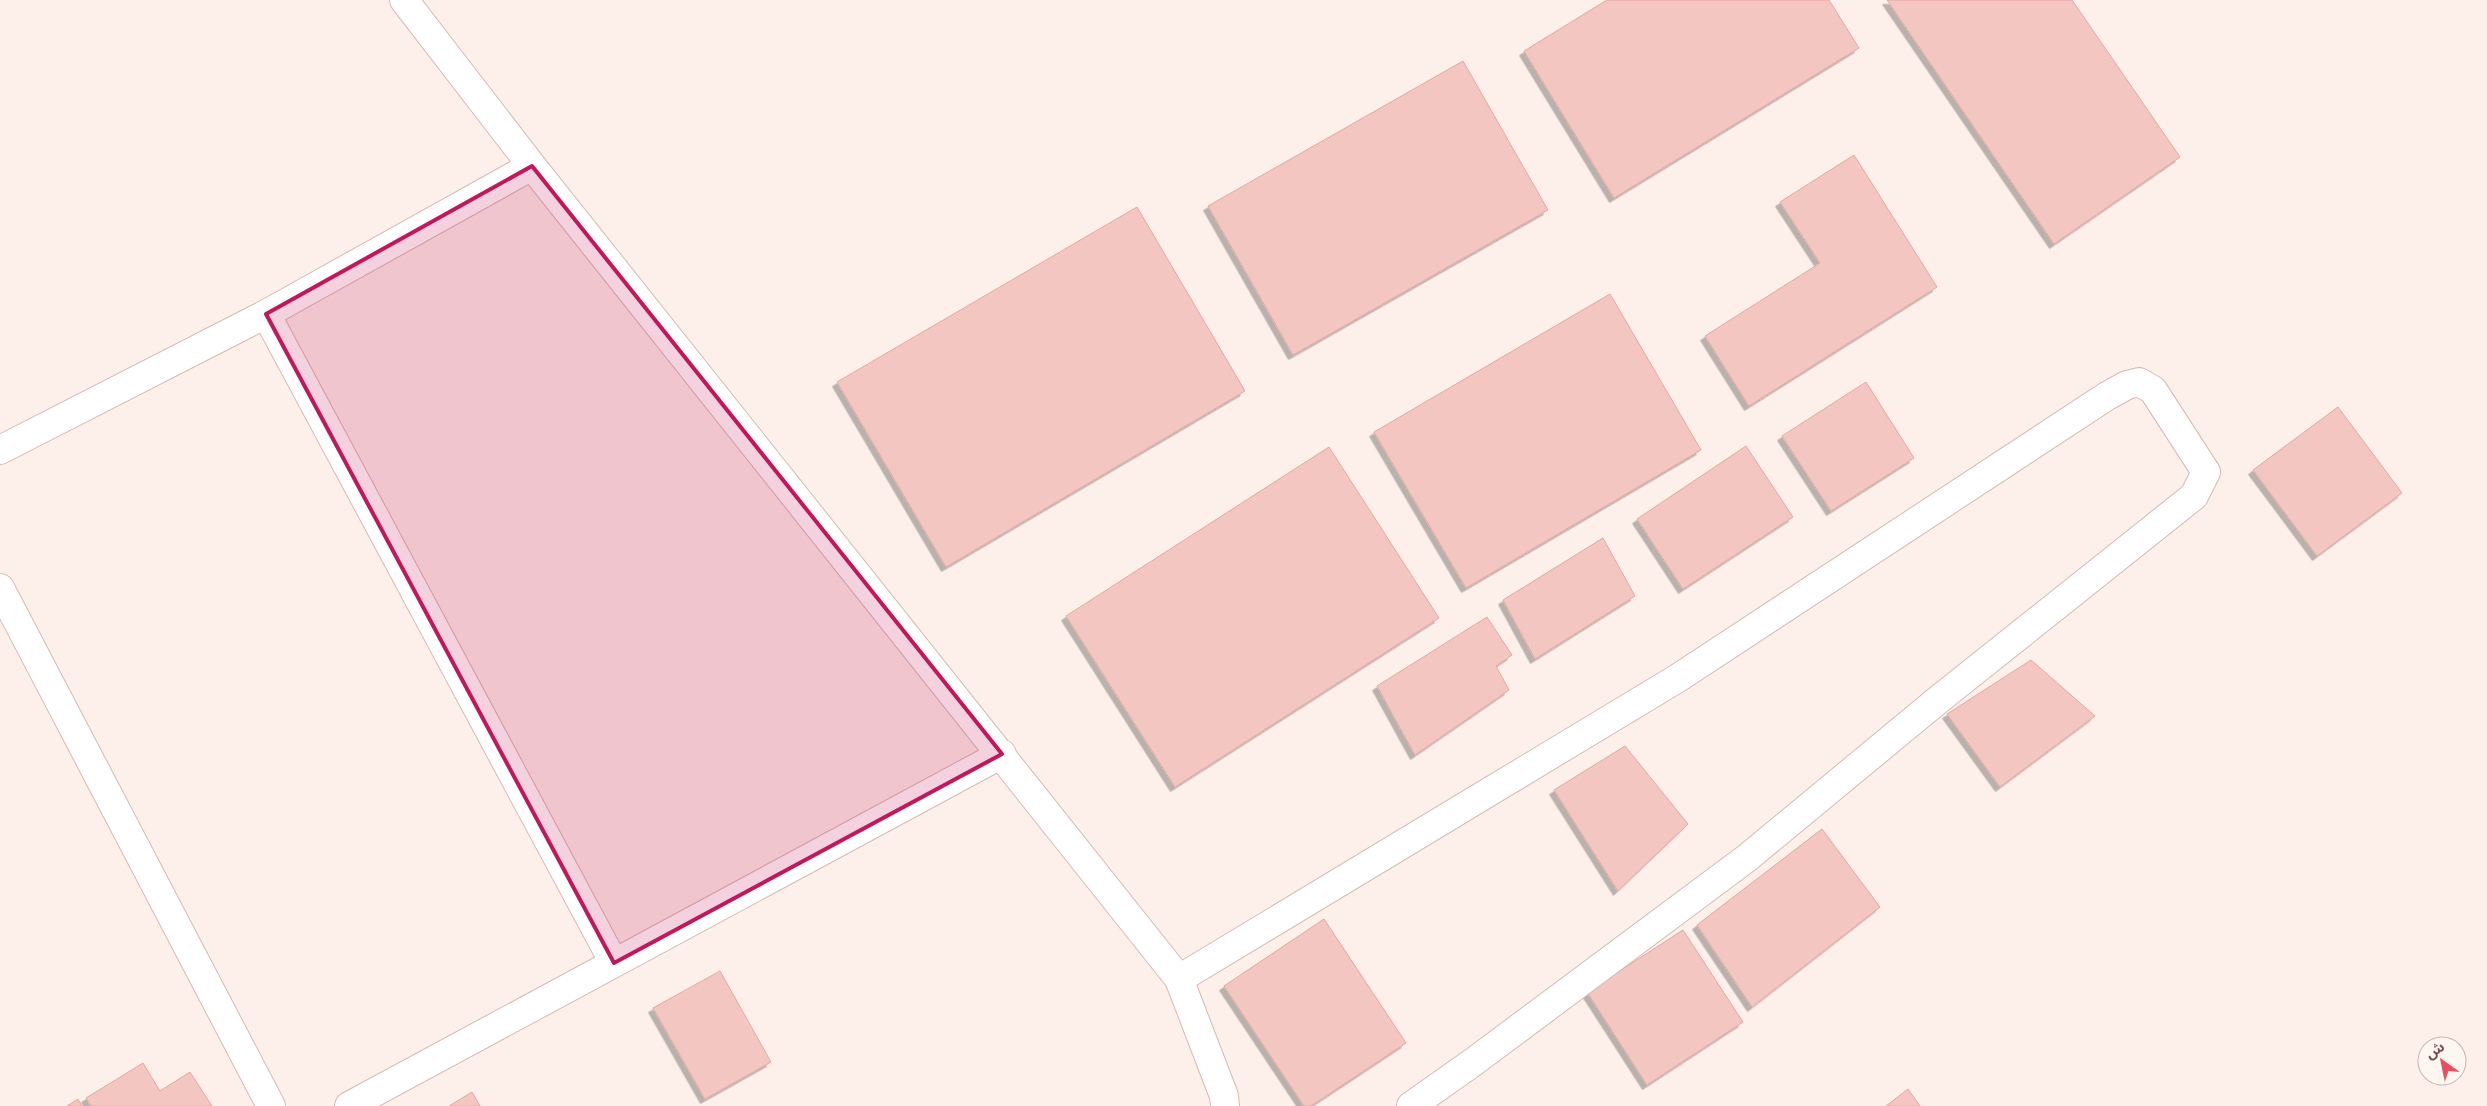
<svg xmlns="http://www.w3.org/2000/svg" width="2487" height="1106" viewBox="0 0 2487 1106" font-family="Arial,'Noto Sans Arabic',sans-serif">
<defs>
<filter id="shadow"><feDropShadow dx="-4.5" dy="4.5" stdDeviation="0" flood-color="#0004"/></filter>
</defs>
<rect width="100%" height="100%" fill="#fdf0eb"/>
<path fill="#f3c6c2" stroke="#e6a6a2" filter="url(#shadow)" d="M1607,0H1829L1859,48L1614,198L1524,51Z
M1887,0H2072L2180,157L2054,244Z
M1463,61L1548,210L1293,355L1208,206Z
M1854,155L1937,287L1749,406L1705,336L1820,263L1780,202Z
M1137,207L1245,391L946,567L837,382Z
M1610,294L1701,450L1466,588L1374,432Z
M1866,382L1914,458L1831,511L1782,436Z
M2338,407L2402,493L2317,556L2253,470Z
M1746,446L1793,517L1683,589L1637,519Z
M1329,447L1439,618L1175,787L1066,616Z
M1603,538L1635,596L1535,659L1503,600Z
M1487,617L1512,655L1496,666L1509,690L1415,755L1377,686Z
M2031,660L2095,716L2000,787L1947,714Z
M1625,746L1688,824L1618,891L1554,790Z
M1822,829L1880,907L1752,1007L1697,925Z
M1324,919L1406,1043L1311,1106H1304L1224,986Z
M1683,930L1743,1022L1647,1085L1587,992Z
M720,971L771,1062L705,1099L653,1008Z
M143,1063L160,1091L190,1072L212,1106H91L86,1098Z
M1908,1089L1920,1106H1886Z
M472,1092L480,1106H449Z
M78,1099L82,1106H67Z"/>
<g fill="none" stroke-linecap="round" stroke-linejoin="round">
<defs>
<path id="minor" d="M404,0L532,166L1179,979L1224,1096L1225,1106
M266,314L614,963
M0,450L266,314L532,166
M0,588L271,1106
M1179,979L1678,678L2107,396L2127,385L2139,382L2153,390L2206,472L2194,496L1938,700L1747,858L1472,1063L1411,1106
M349,1106L1002,754"/>
</defs>
<use href="#minor" stroke="#d5b9b5" stroke-width="30"/>
<use href="#minor" stroke="#fff" stroke-width="28"/>
</g>
<path fill="#c2185b" fill-opacity="0.2" stroke="#c2185b" stroke-width="4" stroke-linejoin="round" d="M532,166L1002,754L614,963L266,314Z"/>
<g transform="translate(2442 1061) rotate(327)"><circle r="24" fill="#fff6f2" stroke="#c9b3b0"/>
<path d="M0-4L9 19L0 12L-9 19Z" fill="#e7505f"/>
<text y="-8" font-size="14" font-weight="bold" text-anchor="middle" fill="#794e4c">ش</text>
</g>
</svg>
